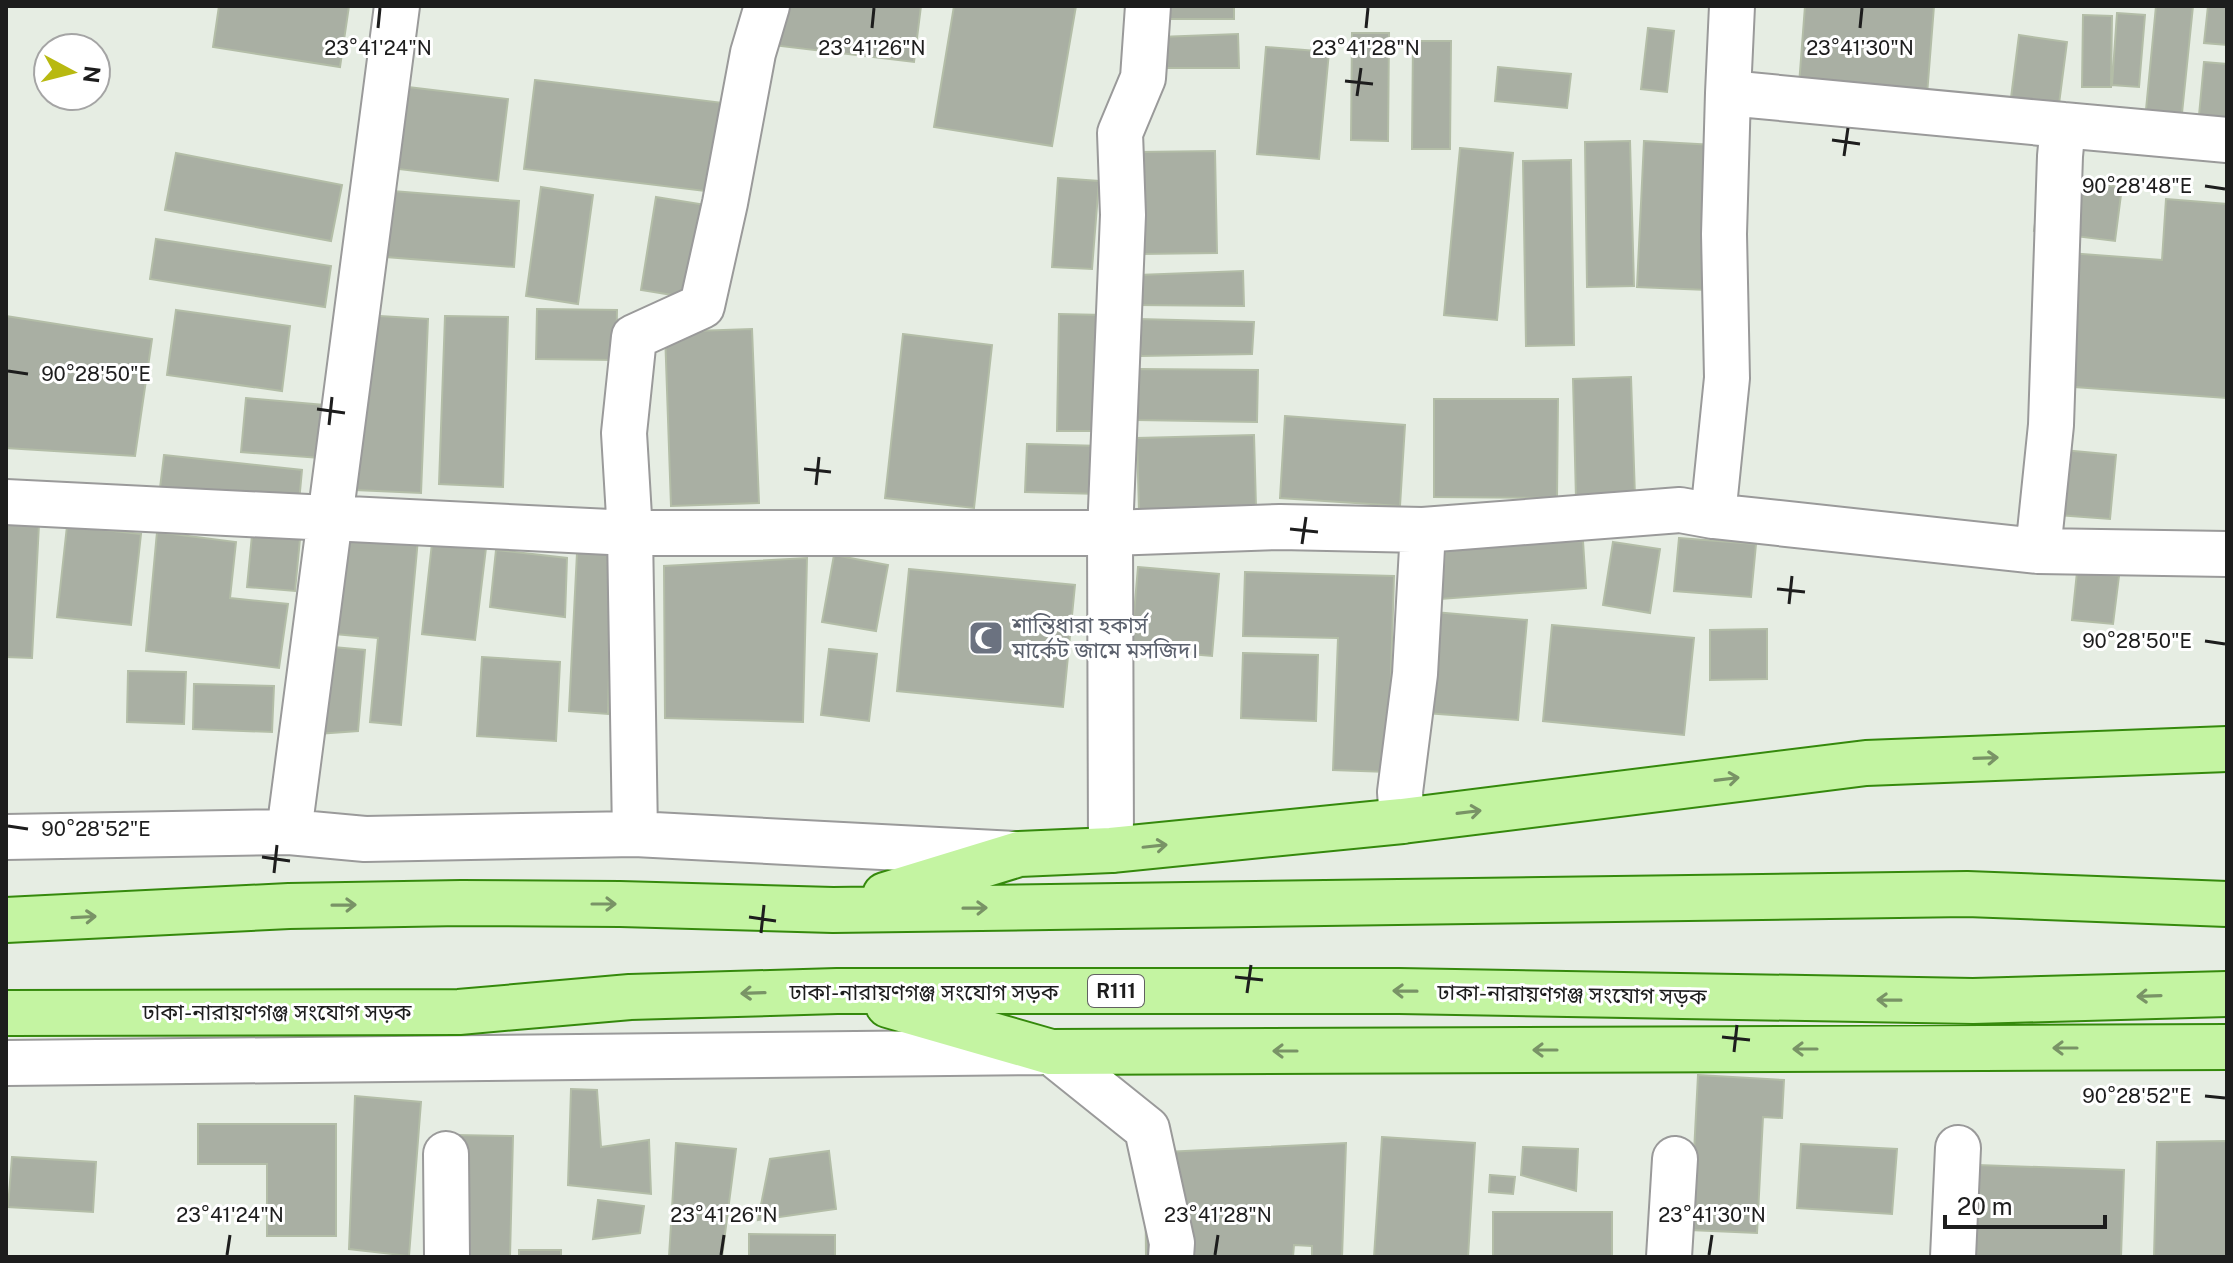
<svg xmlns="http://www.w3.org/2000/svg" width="2233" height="1263" viewBox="0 0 2233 1263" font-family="'Public Sans','Noto Sans Bengali',sans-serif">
<rect width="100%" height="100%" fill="#e6ede3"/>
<path fill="#a9afa3" stroke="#b3bda7" stroke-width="2" d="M219,6H349L340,67L213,47Z
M777,6H921L914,62L772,45Z
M954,6H1076L1052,146L934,127Z
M1127,6H1234V19H1126Z
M1805,6H1934L1927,95L1799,85Z
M2156,6H2193L2181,123L2145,120Z
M2208,6H2227V45L2204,43Z
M2117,13L2145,15L2139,87L2112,85Z
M2083,15L2112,16L2111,87H2082Z
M1648,28L1674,31L1667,92L1641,89Z
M1352,33H1389L1388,141L1351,140Z
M1238,34L1239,68H1130L1132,38Z
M2019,35L2067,42L2059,104L2011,98Z
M1413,41H1451L1450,149H1412Z
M1266,47L1329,52L1319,159L1257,154Z
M2204,62L2227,64V129L2198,126Z
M1498,67L1571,74L1567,108L1495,101Z
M535,80L732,104L721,193L524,169Z
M408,87L508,99L498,181L398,169Z
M1630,141L1634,286L1587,287L1585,142Z
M1644,141L1714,145L1707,290L1637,287Z
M1460,148L1513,153L1497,320L1444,315Z
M1215,151L1217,253L1141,254L1139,152Z
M176,153L342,185L331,241L165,210Z
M1571,160L1574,345L1526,346L1523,161Z
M1058,178L1099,181L1092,269L1052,267Z
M2041,178L2122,187L2115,241L2034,231Z
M541,187L593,195L578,304L526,296Z
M392,191L519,201L514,267L386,257Z
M656,197L706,205L691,298L641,290Z
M2166,199L2227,204L2226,398L2047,385L2056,252L2162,260Z
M156,239L331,266L325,307L150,279Z
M1243,271L1244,306L1136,305L1138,275Z
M537,309L617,310L616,360L536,359Z
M176,310L290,326L282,391L167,375Z
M1059,314L1104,315L1101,431H1057Z
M363,315L428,319L421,493L355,490Z
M6,316L152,339L135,456L6,448Z
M445,316L508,317L503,487L439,484Z
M1138,319L1254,322L1252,354L1141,356Z
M752,329L759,503L671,506L665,332Z
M903,334L992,345L974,508L885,498Z
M1138,369L1258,370L1257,422L1137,420Z
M1631,377L1635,497L1576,499L1573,379Z
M246,398L324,405L320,458L241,452Z
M1434,399H1558L1557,498L1434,497Z
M1285,416L1405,425L1400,506L1280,498Z
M1254,435L1256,507L1139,511L1137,438Z
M1027,444L1102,446L1100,494L1025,492Z
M2063,450L2116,455L2110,519L2058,515Z
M164,455L302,470L299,502L160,488Z
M6,522L39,524L32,658L6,657Z
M67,526L141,534L131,625L57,617Z
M157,532L236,542L230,598L288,604L279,668L146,651Z
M344,533L418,539L401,725L370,722L378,638L335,634Z
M252,535L300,539L295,591L247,587Z
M1679,538L1756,544L1751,597L1674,591Z
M1583,541L1586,588L1441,599L1446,545Z
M1613,542L1660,549L1650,613L1603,605Z
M432,543L486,548L475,640L422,634Z
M496,550L567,558L565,617L490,607Z
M612,550L608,714L569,711L577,553Z
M834,555L888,565L876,631L822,622Z
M807,558L803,722L665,718L664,566Z
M1138,567L1219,574L1212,656L1131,649Z
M909,569L1075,585L1063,707L897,691Z
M1245,572L1394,576L1388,772L1333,770L1338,638L1243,636Z
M2077,572L2119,576L2113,624L2072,620Z
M1434,612L1527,620L1518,720L1426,713Z
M1552,625L1694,638L1684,735L1543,721Z
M1767,629V679L1710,680V630Z
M333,647L365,650L358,731L318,734Z
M829,649L877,654L869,721L821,715Z
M1243,653L1318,655L1316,721L1241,718Z
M482,657L560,662L556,741L477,736Z
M128,671L186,672L184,724L127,722Z
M194,684L274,686L272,732L193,729Z
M1698,1075L1784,1080L1782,1118L1763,1117L1757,1233L1690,1230Z
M571,1089L597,1090L601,1147L649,1140L651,1194L568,1185Z
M355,1096L421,1102L409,1256L349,1249Z
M198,1124H336V1236H267V1164H198Z
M454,1135L513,1136L510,1257H452Z
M1382,1137L1475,1143L1468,1257H1374Z
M2227,1141V1257H2154L2157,1142Z
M676,1143L736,1149L722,1257H669Z
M1346,1143L1342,1257H1312V1246L1294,1245L1293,1257H1146L1145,1153Z
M1801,1144L1897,1149L1892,1214L1797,1208Z
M1523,1147L1578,1149L1576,1191L1521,1175Z
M829,1151L836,1209L758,1220L770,1159Z
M12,1157L96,1162L93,1212L8,1207Z
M1977,1165L2124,1170L2121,1257H1973Z
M1490,1175L1515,1177L1513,1194L1489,1192Z
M598,1200L644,1206L640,1233L593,1239Z
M1493,1212H1612V1257H1493Z
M749,1234L835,1235V1257H749Z
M519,1250H561V1257H519Z"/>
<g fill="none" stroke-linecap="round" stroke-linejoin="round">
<defs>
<path id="minor" d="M1728,93L1732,6
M6,502L630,533H1110L1280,527L1423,530L1680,510L1713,516L2038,551L2227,554
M1713,516L1727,378L1724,234L1728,93L2063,125
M2038,551L2051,425L2060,156L2063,125L2227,140
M1402,821L1400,792L1415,674L1423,530
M289,832L397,6
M635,834L630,533L624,433L634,337L702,306L725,203L753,53L767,6
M6,837L289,832L365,839L635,834L1015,854
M1111,850L1110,533L1123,215L1120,133L1143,78L1148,6
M6,1063L1051,1052L1147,1129L1172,1243L1171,1257
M446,1154L447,1257
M1669,1257L1675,1159
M1953,1257L1958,1148"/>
<path id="major" d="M885,895L1019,854L1111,850L1402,821L1866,763L2227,749
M6,920L289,906L461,903L620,904L833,910L1967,894L2227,904
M888,1005L1051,1052L2227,1047
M6,1013L459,1012L630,997L837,991H1399L1973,1001L2227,994"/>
</defs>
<use href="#minor" stroke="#9a9a9a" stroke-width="48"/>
<use href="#major" stroke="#35890c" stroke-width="48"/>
<use href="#minor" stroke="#fff" stroke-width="44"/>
<use href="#major" stroke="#c4f4a2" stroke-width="44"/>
</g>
<defs><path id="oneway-shaft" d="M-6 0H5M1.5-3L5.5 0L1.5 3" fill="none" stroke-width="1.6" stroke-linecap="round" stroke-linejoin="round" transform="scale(2)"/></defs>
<g stroke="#799366">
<use href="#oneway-shaft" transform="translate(1986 758) rotate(-2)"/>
<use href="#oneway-shaft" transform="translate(1727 779) rotate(-7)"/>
<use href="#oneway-shaft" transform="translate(1469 812) rotate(-7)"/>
<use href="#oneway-shaft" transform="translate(1155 846) rotate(-6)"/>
<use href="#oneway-shaft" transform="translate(604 904)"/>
<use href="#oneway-shaft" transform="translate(344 905) rotate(-1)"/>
<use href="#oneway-shaft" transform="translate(975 908) rotate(-1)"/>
<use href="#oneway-shaft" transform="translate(84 917) rotate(-3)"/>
<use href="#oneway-shaft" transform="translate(1405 991) rotate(-179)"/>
<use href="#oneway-shaft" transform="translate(753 993) rotate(178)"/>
<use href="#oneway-shaft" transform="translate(2149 996) rotate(178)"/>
<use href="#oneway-shaft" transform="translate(1889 1000) rotate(-179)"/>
<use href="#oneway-shaft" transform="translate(2065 1048) rotate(180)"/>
<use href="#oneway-shaft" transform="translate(1805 1049) rotate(180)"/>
<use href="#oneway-shaft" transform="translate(1545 1050) rotate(180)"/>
<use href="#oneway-shaft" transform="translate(1285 1051) rotate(180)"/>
</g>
<path fill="none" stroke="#1d1d1d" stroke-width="3" d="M378,28L380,8M872,28L874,8M1366,28L1368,8M1860,28L1862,8M1345,81L1373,84M1357,96L1361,68M1832,140L1860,144M1844,156L1848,128M2205,186L2225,189M8,371L28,374M317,409L345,413M329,425L332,397M804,469L831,472M816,485L819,457M1290,529L1318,532M1302,544L1306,517M1777,589L1805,592M1789,604L1792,576M2205,641L2225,644M8,826L28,829M262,857L290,861M274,873L277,845M749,917L776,921M761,933L764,905M1235,977L1263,980M1247,993L1251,965M1722,1037L1750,1040M1734,1052L1737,1025M2205,1096L2225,1098M227,1255L230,1235M721,1255L724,1235M1215,1255L1218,1235M1709,1255L1712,1235"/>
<defs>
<symbol id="mosque-square" viewBox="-11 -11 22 22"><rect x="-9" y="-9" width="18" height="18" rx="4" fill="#6b7280" stroke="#fff"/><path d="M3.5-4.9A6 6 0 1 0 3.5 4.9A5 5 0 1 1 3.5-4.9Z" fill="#fff"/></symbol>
</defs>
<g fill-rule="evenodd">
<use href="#mosque-square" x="966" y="618" width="40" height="40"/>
</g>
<g text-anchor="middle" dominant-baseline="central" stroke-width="6" stroke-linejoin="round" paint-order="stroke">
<rect fill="#fff" stroke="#616161" stroke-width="2" x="1088" y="975" width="56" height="32" rx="6"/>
<g font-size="20" font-weight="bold" fill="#1d1d1d">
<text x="1116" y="991">R111</text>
</g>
<g font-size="22" fill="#5b616d" stroke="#fff" text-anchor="start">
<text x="1012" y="625">শান্তিধারা হকার্স<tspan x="1012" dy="25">মার্কেট জামে মসজিদ।</tspan></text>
</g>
<g font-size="22" fill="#1d1d1d" stroke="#fff">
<text x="924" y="992">ঢাকা-নারায়ণগঞ্জ সংযোগ সড়ক</text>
<text transform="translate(1572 994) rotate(1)">ঢাকা-নারায়ণগঞ্জ সংযোগ সড়ক</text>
<text x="277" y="1012">ঢাকা-নারায়ণগঞ্জ সংযোগ সড়ক</text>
</g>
</g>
<g font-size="20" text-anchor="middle" fill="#1d1d1d" stroke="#fff" stroke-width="6" stroke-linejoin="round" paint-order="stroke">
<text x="378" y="55">23°41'24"N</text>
<text x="872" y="55">23°41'26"N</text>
<text x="1366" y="55">23°41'28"N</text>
<text x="1860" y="55">23°41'30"N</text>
<text x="2137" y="193">90°28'48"E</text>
<text x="96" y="381">90°28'50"E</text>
<text x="2137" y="648">90°28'50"E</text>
<text x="96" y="836">90°28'52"E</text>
<text x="2137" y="1103">90°28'52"E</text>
<text x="230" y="1222">23°41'24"N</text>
<text x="724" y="1222">23°41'26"N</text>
<text x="1218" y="1222">23°41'28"N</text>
<text x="1712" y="1222">23°41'30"N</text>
</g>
<rect width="2233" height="1263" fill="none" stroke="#1d1d1d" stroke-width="16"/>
<g transform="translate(72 72) rotate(97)"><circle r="38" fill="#ffffff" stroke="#a5a5a5" stroke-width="2"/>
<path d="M0-6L14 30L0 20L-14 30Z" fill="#b8b911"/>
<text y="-12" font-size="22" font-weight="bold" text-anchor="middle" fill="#1d1d1d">N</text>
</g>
<path d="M1945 1215v12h160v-12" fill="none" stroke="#1d1d1d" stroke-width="4"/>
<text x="1957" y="1215" font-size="24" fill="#1d1d1d" stroke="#ffffff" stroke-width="6" paint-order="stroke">20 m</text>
</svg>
